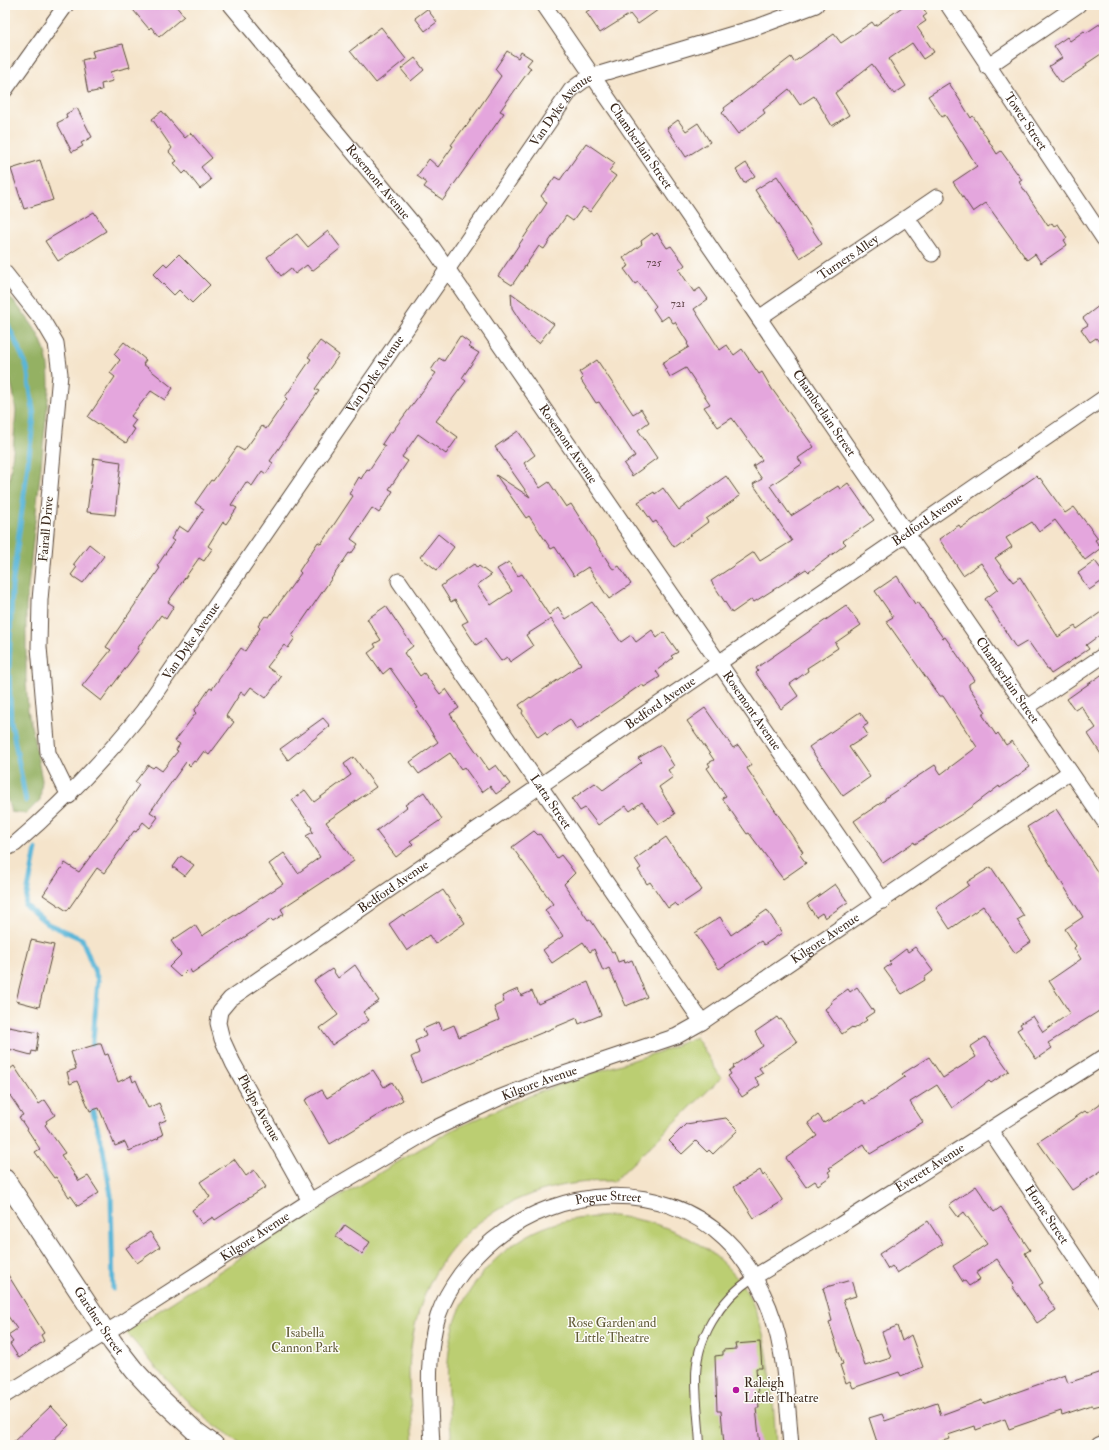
<svg xmlns="http://www.w3.org/2000/svg" width="1109" height="1450" viewBox="0 0 1109 1450" font-family="'IM FELL Double Pica',serif">
<rect width="100%" height="100%" fill="#fdfcf7"/>
<filter id="ink" filterUnits="userSpaceOnUse"><feTurbulence type="fractalNoise" baseFrequency=".025" numOctaves="2"/><feDisplacementMap in="SourceGraphic" scale="8" xChannelSelector="R" yChannelSelector="G"/><feConvolveMatrix kernelMatrix="1 2 1 2 8 2 1 2 1" color-interpolation-filters="sRGB"/></filter>
<filter id="wash" filterUnits="userSpaceOnUse"><feTurbulence type="fractalNoise" baseFrequency=".012" numOctaves="4" result="noise"/><feDisplacementMap in="SourceGraphic" scale="16" xChannelSelector="R" yChannelSelector="G"/><feGaussianBlur stdDeviation="0.9" result="paint"/><feColorMatrix in="noise" values="0 0 0 0 0 0 0 0 0 0 0 0 0 0 0 0 0 1.4 0 .05"/><feComposite in="paint" operator="in"/></filter>
<g filter="url(#wash)">
<rect width="100%" height="100%" fill="#f5e4cb"/>
<path fill="#bbce72" stroke="#7b7c48" d="M696,1037L721,1078L614,1181C508,1180 425,1239 411,1348C406,1380 412,1413 414,1445H243L215,1425L185,1399L158,1370L126,1332L274,1236L450,1131L524,1098L577,1078L662,1051Z
M614,1216C644,1219 671,1227 697,1243C715,1254 730,1268 743,1286C770,1325 773,1398 776,1445H452C449,1407 443,1368 453,1330C464,1284 506,1240 551,1225C571,1218 592,1217 614,1216Z"/>
<path fill="#94b164" stroke="#686e41" d="M5,291C35,327 50,341 49,390L26,606V679L28,710L42,780L40,800L26,814L11,812L5,792V512L13,452L16,411L13,391L5,360Z"/>
<g fill="none" stroke-linecap="round" stroke-linejoin="round">
<path stroke="#5ab6d8" stroke-width="5" d="M5,318L27,367L34,417L12,587L9,671L11,721L26,801
M36,849L25,905L48,924L82,939L98,980L92,1052
M91,1105L103,1149L111,1195L113,1289"/>
</g>
<g id="blocks">
<path fill="#e4a6dd" d="M129,5H175L184,16L159,37L151,27L149,29Z
M597,5H665L638,24L630,14L600,33L586,12Z
M905,5H921L927,14L923,17L926,21L917,27L934,52L923,59L912,43L889,59L906,86L894,94L872,64L835,93L849,115L832,126L814,96L800,105L789,89L763,110L765,113L738,134L722,113L725,110L724,108L791,57L794,62L834,34L841,43L872,22L875,26Z
M427,9L437,22L425,31L415,18Z
M1104,21V52L1086,64L1087,66L1061,83L1049,66L1062,58L1054,46L1067,37L1070,41L1084,31L1086,33Z
M381,27L406,59L376,83L350,51Z
M123,44L130,67L110,72L113,81L101,84L102,90L88,93L82,60L94,57L92,51Z
M507,51L518,58L521,52L532,59L527,65L531,68L500,111L504,113L443,200L424,187L427,183L417,176L429,159L438,167L453,146L451,145L465,126L466,127L501,76L495,69Z
M415,58L424,70L411,81L401,69Z
M949,83L971,118L973,116L997,154L1001,151L1022,180L1019,182L1048,226L1052,223L1054,226L1058,224L1067,238L1064,240L1067,245L1041,263L1035,254L1027,260L986,203L973,212L953,182L977,166L945,115L942,117L928,96Z
M77,108L92,137L81,143L83,146L72,152L57,123L67,118L66,114Z
M162,111L185,138L191,133L212,158L201,167L211,180L200,189L186,171L183,174L174,163L177,161L169,152L172,148L152,119Z
M678,120L686,131L698,123L710,142L686,157L667,128Z
M586,143L615,163L609,171L616,176L590,212L583,207L573,221L566,216L544,249L539,246L512,285L498,276L547,203L541,196L555,177L560,180Z
M40,160L53,200L24,209L11,169Z
M746,163L755,176L744,183L736,170Z
M777,176L822,244L800,258L755,190Z
M94,212L106,231L58,261L45,241Z
M328,231L341,248L312,271L307,265L295,274L291,268L281,276L267,257L297,234L308,247Z
M652,233L654,236L657,233L667,248L671,246L685,265L679,270L694,292L700,288L708,299L694,309L720,350L727,345L734,355L742,349L759,374L762,372L772,389L814,447L798,458L802,464L770,486L791,516L838,486L840,489L848,483L874,520L843,541L846,544L809,572L806,569L754,602L752,599L732,613L711,581L754,552L760,561L792,541L753,484L762,479L753,466L762,460L732,418L718,427L704,407L710,404L686,368L670,377L662,363L689,347L687,344L688,343L675,322L673,323L668,316L661,321L653,309L656,306L638,282L635,284L624,269L629,266L623,258L642,244L641,241Z
M179,254L210,285L192,303L179,290L174,295L153,274L164,263L167,266Z
M511,293L554,324L539,343L530,336L512,308Z
M1104,302V348L1096,338L1090,342L1081,329L1088,325L1083,318Z
M460,336L471,344L469,347L479,353L462,378L466,381L436,421L458,437L446,454L418,434L402,457L408,461L389,489L393,491L379,513L372,508L351,539L358,544L351,554L349,553L292,636L295,638L288,648L284,645L267,667L281,677L266,698L251,687L245,695L241,692L226,716L234,722L209,755L204,751L196,762L194,761L190,766L186,762L150,812L158,817L150,828L143,822L136,832L134,831L104,873L97,868L67,911L43,895L65,863L79,872L118,819L116,818L139,785L135,782L148,765L153,768L155,766L162,771L178,751L176,750L180,744L175,741L196,713L194,711L210,688L212,689L241,648L245,651L260,628L258,626L265,616L269,617L301,573L299,571L318,542L321,544L353,496L349,494L359,477L361,479L367,469L369,470L385,446L382,444L390,432H392L436,373L431,370L439,358L444,361Z
M320,341L339,355L315,389L319,391L270,461L273,463L266,474L262,471L252,486L246,482L231,505L237,508L226,524L223,522L208,546L212,549L204,561L199,558L168,602L174,606L166,619L161,615L137,649L139,650L101,701L82,686L111,650L106,647L160,568L157,566L174,541L171,539L179,526L188,532L204,509L195,503L211,480L213,481L237,447L244,451L262,426L266,429L287,399L285,397L311,359L308,357Z
M124,342L146,360L143,364L173,388L165,400L151,391L131,416L136,420L131,427L135,429L126,443L88,417L115,377L110,373L120,360L114,354Z
M597,360L633,414L641,409L649,422L638,430L657,458L632,476L624,464L635,456L599,402L596,403L581,380L583,378L579,372Z
M518,431L535,455L524,463L540,488L549,482L566,507L571,504L612,568L614,569L619,566L631,584L609,599L588,567L574,576L555,547L551,549L529,516L526,518L496,475L530,497L495,447Z
M94,458L121,462L115,515L87,512Z
M726,476L740,496L706,519L708,522L674,547L656,521L653,523L638,502L654,492L655,494L663,488L679,510Z
M1036,476L1039,479L1040,478L1065,513L1074,507L1098,538L1095,540L1101,548L1085,560L1055,520L1039,532L1032,522L1006,538L1012,547L995,558L1013,582L1020,577L1058,637L1075,626L1077,629L1104,610V632L1086,645L1089,649L1051,674L1028,641L1016,648L985,599L998,589L981,563L963,575L939,539L959,525L961,528Z
M438,534L454,547L437,570L420,557Z
M89,544L104,556L83,583L71,575L77,567L73,565Z
M1095,561L1104,573V580L1089,590L1078,573Z
M509,562L518,576L522,574L549,615L558,607L566,619L592,602L621,642L631,635L636,642L652,630L657,638L664,632L678,652L671,656L673,658L656,671L660,677L644,687L642,684L577,730L570,719L547,735L545,732L538,737L522,713L523,711L519,705L530,697L531,698L581,664L551,619L526,635L533,646L510,662L507,657L501,661L485,639L476,645L462,624L468,621L455,600L451,602L441,586L474,564L477,568L479,566L491,575L477,585L491,605L512,591L497,569Z
M897,576L915,604L918,602L943,638L945,637L975,680L969,684V687L986,712L982,714L996,735L998,733L1006,745L1012,741L1030,767L1000,788L999,786L962,814L915,844L914,842L883,863L854,821L885,800V798L935,765L941,774L977,747L943,696H939L886,621L893,617L875,591Z
M386,606L413,646L404,653L420,676L424,673L440,694L446,689L459,708L450,714L489,770L496,765L510,784L496,794L490,786L482,792L464,767L461,769L450,753L419,774L410,762L438,742L416,709L418,708L390,668L383,674L368,653L376,647L374,644L381,640L367,619Z
M846,606L861,625L835,643L838,648L807,668L808,671L790,684L798,696L781,709L756,673L758,671L756,668Z
M1104,673V759L1088,734L1096,728L1081,706L1075,710L1067,699Z
M705,708L733,748L738,745L752,765L747,768L748,770L803,852L800,855L806,863L783,879L749,833L747,834L722,798L726,796L707,768L710,766L708,763L714,760L687,721Z
M860,712L868,724L863,727L868,735L849,747L870,777L843,796L809,747Z
M323,718L330,726L288,760L280,749Z
M661,745L674,766L668,770L673,777L659,787L675,814L659,824L642,802L630,811L626,806L598,825L585,808L580,811L572,799L595,783L603,790L642,762L638,758Z
M354,757L376,787L326,822L354,861L281,909L284,914L273,921L271,919L192,973L189,968L180,977L169,967L181,955L171,941L195,925L202,936L283,884L269,864L284,853L298,873L320,857L306,836L313,832L311,829L312,828L292,800L305,790L314,802L351,775L344,764Z
M424,792L442,819L410,841L413,844L396,857L376,831L407,807L405,805Z
M1056,809L1104,882V1008L1048,1043L1052,1048L1036,1059L1017,1030L1022,1027L1020,1024L1033,1016L1043,1032L1070,1013L1049,981L1081,959L1074,948L1076,946L1065,929L1083,917L1027,827Z
M534,831L538,835L540,834L557,858L561,855L575,873L564,884L588,920L590,919L612,952L614,951L618,962L624,960L625,963L632,960L647,997L626,1006L609,968L603,971L594,949L590,952L583,942L552,963L543,950L563,936L545,910L553,904L512,847Z
M666,837L702,890L678,906L675,903L668,908L650,882L647,884L638,870L641,868L635,859Z
M181,856L194,865L185,876L173,867Z
M991,867L1024,916L1017,920L1031,942L1015,953L983,906L950,929L936,908L969,885L967,882Z
M835,884L848,902L825,918L822,913L816,917L807,904Z
M443,890L465,923L435,944L429,935L407,951L389,924L403,914L404,916Z
M767,910L782,933L764,945L761,941L719,969L695,933L720,917L731,935Z
M31,940L54,945L39,1007L16,1001Z
M915,947L933,971L924,978L925,980L902,994L884,969L891,964L889,962L906,949L908,952Z
M355,965L379,1001L363,1012L369,1020L332,1045L320,1028L338,1015L314,981L332,969L338,978Z
M588,982L601,1015L579,1024L577,1018L422,1083L411,1057L419,1053L415,1041L426,1036L423,1029L439,1022L442,1030L454,1025L459,1037L499,1020L494,1007L504,1002L502,996L518,989L521,996L532,991L538,1004Z
M857,987L874,1012L865,1018L867,1020L854,1029L852,1027L842,1034L825,1009L832,1003L831,1001L848,989L850,992Z
M777,1017L779,1020L781,1019L797,1042L759,1068L763,1073L755,1078L760,1085L742,1097L728,1076L731,1074L729,1071L734,1067L733,1066L763,1046L755,1032Z
M9,1027L39,1033L36,1052L32,1051L31,1055L5,1048Z
M985,1037L1009,1071L991,1083L989,1081L952,1108L937,1085L910,1102L923,1122L870,1154L864,1144L829,1168L831,1170L828,1172L831,1176L818,1185L815,1181L806,1187L786,1158L817,1136L808,1123L818,1115L824,1123L862,1100L865,1104L905,1077L902,1074L929,1057L943,1078L976,1057L970,1047Z
M98,1044H101L105,1055L108,1054L118,1082L131,1076L133,1082L136,1080L148,1108L159,1103L166,1120L159,1123L163,1135L158,1137L159,1138L129,1151L125,1142L115,1146L99,1108L90,1111L77,1081L70,1084L67,1072L76,1069L71,1052Z
M14,1066L39,1104L45,1100L55,1115L46,1121L47,1123L45,1125L65,1153L61,1155L79,1181L88,1176L99,1193L78,1206L71,1196L69,1197L56,1177L54,1178L35,1152L40,1149L19,1117L23,1115L5,1088V1073Z
M373,1070L384,1087L392,1082L403,1100L330,1144L305,1100L322,1090L327,1098Z
M1104,1101V1169L1072,1190L1038,1142L1085,1111L1087,1113Z
M726,1118L738,1130L713,1154L709,1150L707,1152L696,1141L682,1154L669,1141L686,1124Z
M234,1159L246,1176L254,1170L266,1187L215,1220L213,1217L202,1224L192,1210L210,1197L200,1182Z
M760,1170L763,1176L765,1174L783,1201L754,1218L734,1187Z
M976,1186L994,1212L1001,1207L1030,1250L1025,1253L1043,1283L1039,1285L1056,1310L1037,1323L1012,1286L1014,1284L997,1259L976,1273L980,1279L969,1286L965,1281L963,1282L953,1266L987,1244L964,1212L958,1217L949,1205Z
M928,1221L943,1244L897,1273L892,1266L888,1269L879,1254Z
M345,1225L370,1242L362,1254L336,1237Z
M150,1232L160,1247L137,1263L126,1248Z
M5,1270L44,1333L41,1335L44,1341L19,1358L10,1344L13,1342L8,1335L17,1329L5,1312Z
M851,1280L856,1296L843,1300L865,1366L891,1358L882,1332L897,1326L902,1341L911,1335L923,1367L901,1376L899,1372L853,1388L850,1381L846,1383L840,1365L843,1364L829,1322L832,1321L823,1288Z
M760,1342L762,1368H756L759,1408H756L760,1445H724L721,1411H717L715,1356L723,1355V1350L736,1349L735,1344Z
M1104,1371V1404L1093,1407L1092,1405L1062,1415L1061,1411L1009,1429L1005,1419L976,1430L975,1426L948,1435L950,1439L942,1441L944,1445H878L869,1418L882,1414L885,1421L937,1403L941,1415L982,1400L983,1404L1065,1375L1068,1383Z
M51,1406L69,1425L48,1445H10Z"/>
</g>
</g>
<g filter="url(#ink)">
<use href="#blocks" fill-opacity="0" stroke="#574638" stroke-width="1"/>
<g fill="none" stroke-linecap="round" stroke-linejoin="round">
<defs>
<path id="service" d="M700,1445C699,1424 696,1402 696,1380C695,1339 720,1299 754,1277"/>
<g id="minor">
<path id="s1" d="M231,5L433,248L883,901"/>
<path id="s2" d="M544,5L1104,821"/>
<path id="s3" d="M948,5L1104,239"/>
<path d="M987,67L1078,5"/>
<path d="M5,90L66,5"/>
<path d="M907,218L932,254"/>
<path d="M5,273L43,321L56,343L60,374L40,600L39,647L48,753L69,796"/>
<path id="s4" d="M759,318L937,197"/>
<path id="s5" d="M399,581L702,1022"/>
<path d="M1026,708L1104,655"/>
<path id="s6" d="M5,849L15,844C64,802 103,761 143,711L571,90L583,81L593,76L760,26L816,5"/>
<path id="s7" d="M990,1130L1104,1300"/>
<path id="s8" d="M310,1201L233,1063L222,1039L218,1023L220,1011L230,999L1104,398"/>
<path id="s9" d="M754,1277L840,1225L1104,1057"/>
<path id="s10" d="M5,1395L118,1325L310,1201L429,1131L499,1098L537,1083L677,1036L702,1022L1070,772"/>
<path id="s11" d="M432,1445C430,1403 425,1356 438,1316C448,1287 470,1259 493,1240C559,1186 661,1178 725,1239C741,1254 754,1275 763,1294C786,1340 786,1394 791,1445"/>
<path d="M1099,1445L1104,1443"/>
</g>
<g id="tertiary">
<path id="s12" d="M5,1179L113,1343L134,1370L160,1398L195,1431L214,1445"/>
</g>
</defs>
<use href="#service" stroke="#574638" stroke-width="10"/>
<use href="#minor" stroke="#574638" stroke-width="17"/>
<use href="#tertiary" stroke="#574638" stroke-width="21"/>
<use href="#service" stroke="#fff" stroke-width="8"/>
<use href="#minor" stroke="#fff" stroke-width="15"/>
<use href="#tertiary" stroke="#fff" stroke-width="19"/>
</g>
</g>
<circle fill="#b5179e" stroke="#fdfcf7" stroke-width="1.5" cx="736" cy="1390" r="4"/>
<g text-anchor="middle" dominant-baseline="central" stroke-width="3" stroke-linejoin="round" paint-order="stroke">
<g font-size="11" fill="#65494e">
<text x="654" y="262">725</text>
<text x="678" y="303">721</text>
</g>
<g font-size="13" fill="#3b2a1e" stroke="#fdfcf7">
<text stroke="none"><textPath href="#s6" startOffset="929">Van Dyke Avenue</textPath></text>
<text stroke="none"><textPath href="#s3" startOffset="140">Tower Street</textPath></text>
<text stroke="none"><textPath href="#s2" startOffset="171">Chamberlain Street</textPath></text>
<text stroke="none"><textPath href="#s1" startOffset="230">Rosemont Avenue</textPath></text>
<text stroke="none"><textPath href="#s4" startOffset="108">Turners Alley</textPath></text>
<text stroke="none"><textPath href="#s6" startOffset="605">Van Dyke Avenue</textPath></text>
<text stroke="none"><textPath href="#s2" startOffset="495">Chamberlain Street</textPath></text>
<text stroke="none"><textPath href="#s1" startOffset="554">Rosemont Avenue</textPath></text>
<text stroke="none"><textPath href="#s8" startOffset="1075">Bedford Avenue</textPath></text>
<text transform="translate(46 529) rotate(-85)">Fairall Drive</text>
<text stroke="none"><textPath href="#s6" startOffset="281">Van Dyke Avenue</textPath></text>
<text stroke="none"><textPath href="#s2" startOffset="819">Chamberlain Street</textPath></text>
<text stroke="none"><textPath href="#s8" startOffset="751">Bedford Avenue</textPath></text>
<text stroke="none"><textPath href="#s1" startOffset="878">Rosemont Avenue</textPath></text>
<text stroke="none"><textPath href="#s5" startOffset="268">Latta Street</textPath></text>
<text stroke="none"><textPath href="#s8" startOffset="427">Bedford Avenue</textPath></text>
<text stroke="none"><textPath href="#s10" startOffset="943">Kilgore Avenue</textPath></text>
<text stroke="none"><textPath href="#s10" startOffset="620">Kilgore Avenue</textPath></text>
<text transform="translate(259 1108) rotate(61)">Phelps Avenue</text>
<text stroke="none"><textPath href="#s9" startOffset="207">Everett Avenue</textPath></text>
<text stroke="none"><textPath href="#s11" startOffset="350">Pogue Street</textPath></text>
<text stroke="none"><textPath href="#s7" startOffset="102">Horne Street</textPath></text>
<text stroke="none"><textPath href="#s10" startOffset="296">Kilgore Avenue</textPath></text>
<text stroke="none"><textPath href="#s12" startOffset="170">Gardner Street</textPath></text>
</g>
<g font-size="13" fill="#615b37" stroke="#fdfcf7">
<text x="612" y="1323">Rose Garden and<tspan x="612" dy="15">Little Theatre</tspan></text>
<text x="305" y="1333">Isabella<tspan x="305" dy="15">Cannon Park</tspan></text>
</g>
<g font-size="13" fill="#3b2a1e" stroke="#fdfcf7" text-anchor="start">
<text x="744" y="1383">Raleigh<tspan x="744" dy="15">Little Theatre</tspan></text>
</g>
</g>
<rect width="1109" height="1450" fill="none" stroke="#fdfcf7" stroke-width="20"/>
</svg>
